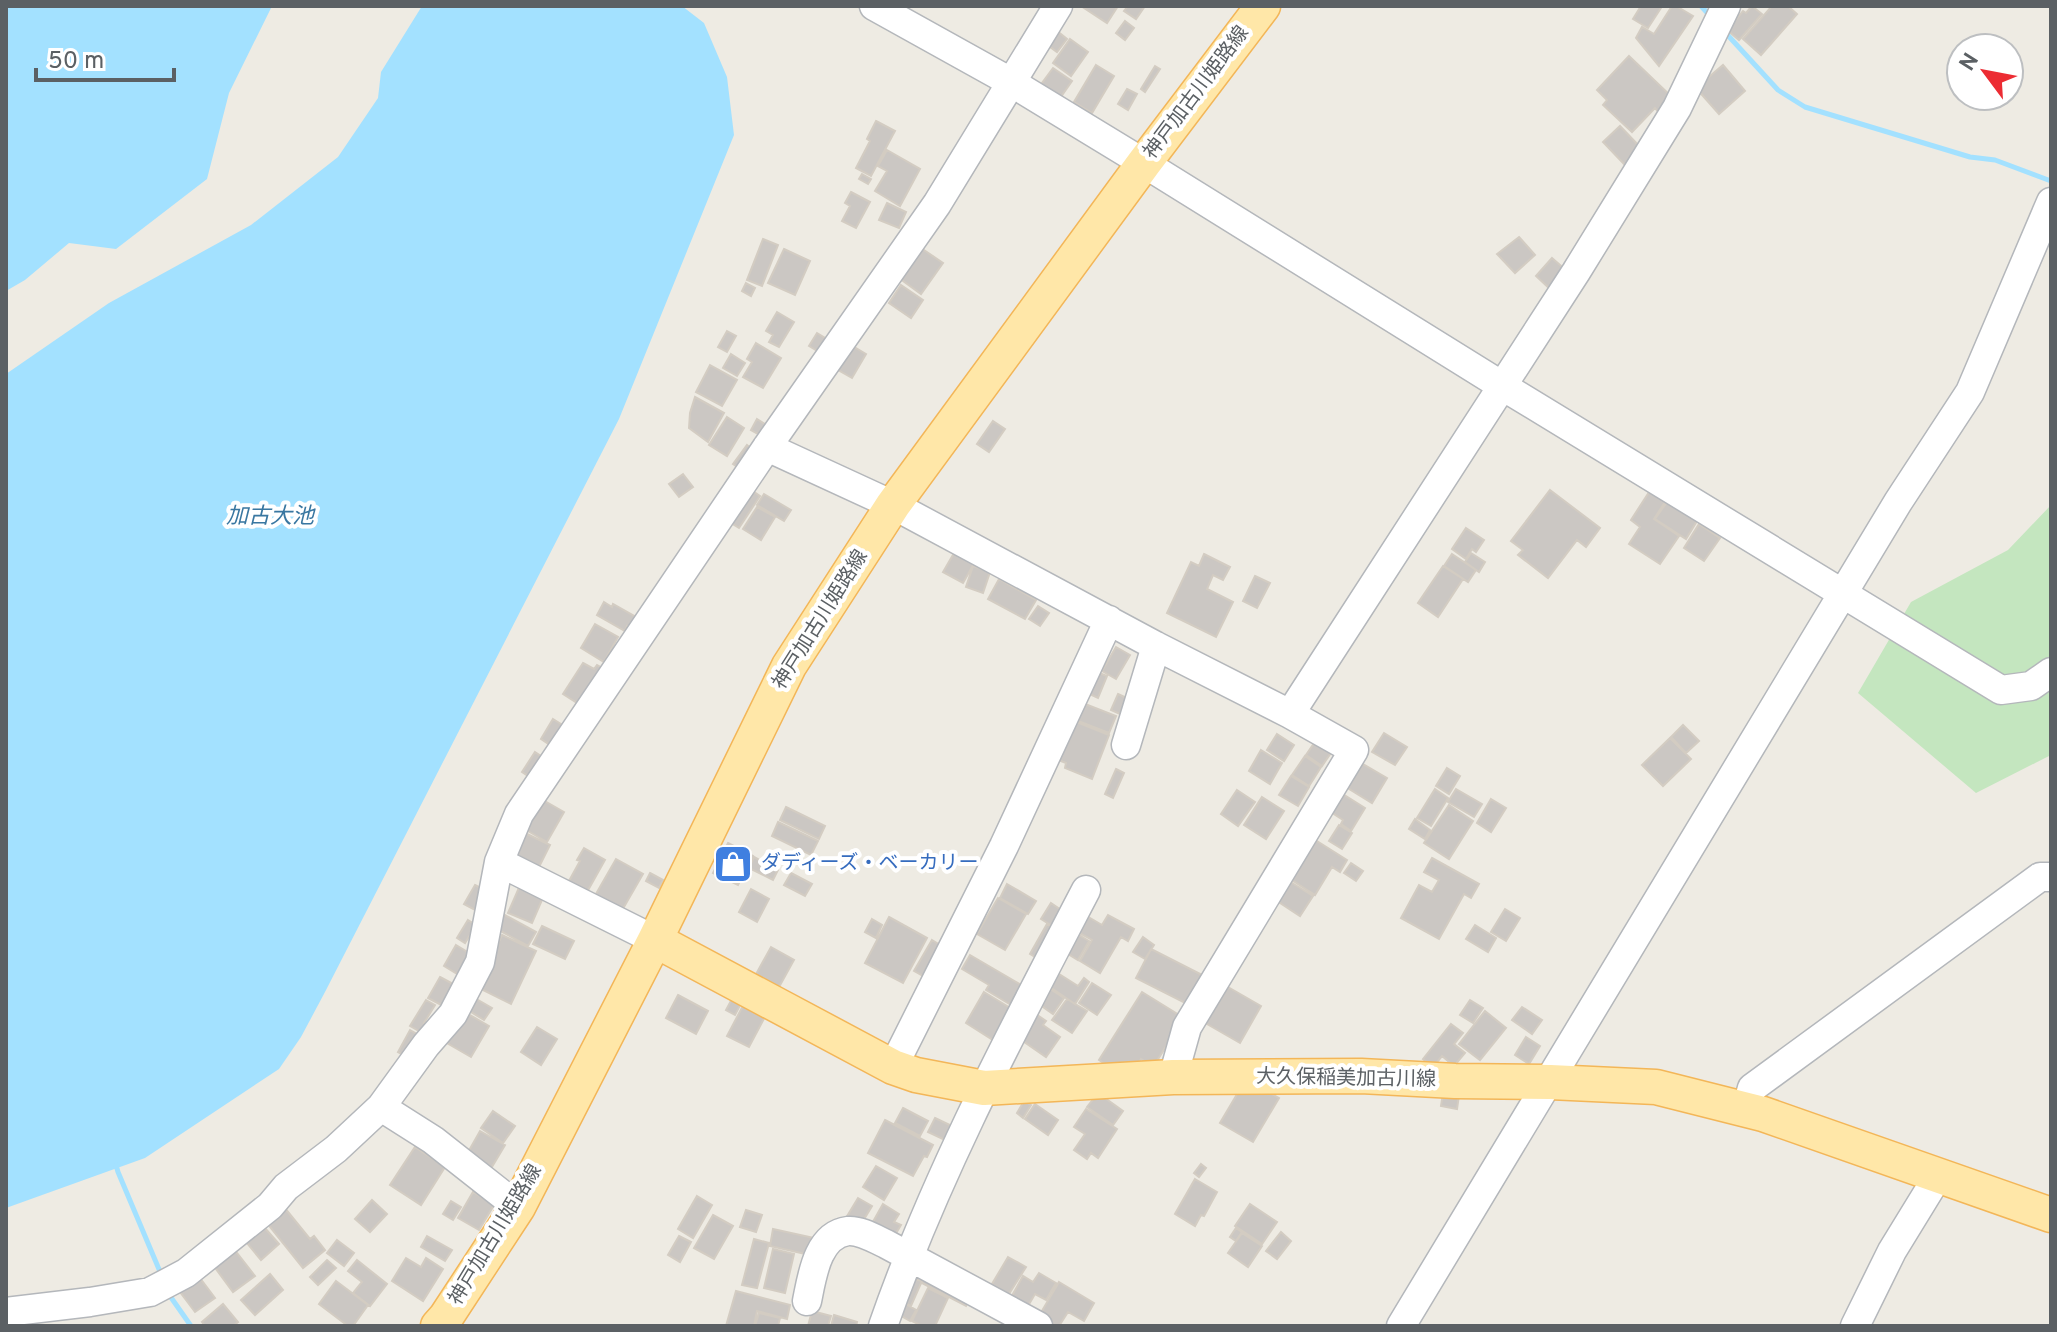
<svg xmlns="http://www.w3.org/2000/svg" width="2057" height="1332" viewBox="0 0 2057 1332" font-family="Overpass,'Noto Sans JP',sans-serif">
<rect width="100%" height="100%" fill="#eeebe3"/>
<path fill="#c4e6bf" d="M2051,505V755L1976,793L1858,693L1911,602L2008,550Z"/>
<path fill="#a3e1ff" d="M6,6H272L229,93L207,179L116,249L69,243L25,280L6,291Z
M422,6H682L704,23L727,77L734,135L619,419L325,992L301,1037L279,1069L145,1158L6,1208V374L109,303L251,225L338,157L378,98L381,72Z"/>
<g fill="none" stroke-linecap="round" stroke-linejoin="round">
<path stroke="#a3e1ff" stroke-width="5" d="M1701,6L1711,17
M1723,30L1778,90L1805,107L1970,157L1995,160L2051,181
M116,1165L118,1172L161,1274
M170,1296L191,1326"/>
</g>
<path fill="#cbc7c3" stroke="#d3ccc2" stroke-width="2" d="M1081,6H1118L1107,23Z
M1128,6H1145L1136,19L1124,11Z
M1641,6H1659L1661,8L1648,28L1633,19Z
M1672,6H1676L1693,16L1659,66L1636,38L1642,27L1654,34Z
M1752,6L1762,14L1739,40L1727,30L1743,11L1746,13Z
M1772,6H1788L1797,14L1761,55L1743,39Z
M1125,21L1134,28L1125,40L1116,33Z
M1056,30L1067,39L1057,52L1046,44Z
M1070,39L1088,52L1071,76L1053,63Z
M1629,56L1673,98L1659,113L1655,108L1632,132L1603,105L1607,100L1597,90Z
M1096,65L1114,76L1092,113L1074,102Z
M1723,65L1745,91L1719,114L1696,88Z
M1155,66L1160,69L1145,92L1141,89Z
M1053,68L1072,81L1058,101L1039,87Z
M1127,89L1137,94L1128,110L1118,104Z
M876,121L895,131L871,176L856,168L870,141L867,139Z
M1620,126L1642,149L1625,165L1603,142Z
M887,150L920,169L900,206L875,191L887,171L878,166Z
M862,174L871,179L868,184L859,179Z
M851,192L870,202L856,228L842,221L850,206L845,203Z
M887,203L906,212L899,228L879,220Z
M1519,237L1535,255L1515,273L1497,254Z
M763,239L778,245L762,286L747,280Z
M921,248L943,263L921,294L899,278Z
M784,249L810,261L795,295L768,283Z
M1552,258L1567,271L1550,289L1536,276Z
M746,283L755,288L751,296L742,291Z
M901,285L923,300L911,318L889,303Z
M777,312L794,322L779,347L769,342L773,335L766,331Z
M727,331L736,336L727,352L718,347Z
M817,333L832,342L824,355L809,346Z
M846,342L866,354L852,378L833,367Z
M756,343L781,358L763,388L743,377L752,362L747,359Z
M731,354L745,363L737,376L723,368Z
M710,365L737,380L722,406L696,392Z
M695,397L724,413L708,442L689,428L690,413Z
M727,417L744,428L727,456L709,445Z
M757,419L771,428L765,438L751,430Z
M993,421L1005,429L989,452L977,444Z
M747,445L757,453L743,471L733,464Z
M683,474L693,487L679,497L669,484Z
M747,487L760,496L739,528L726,520Z
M1651,489L1667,499L1654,519L1679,536L1660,564L1629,544L1640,527L1631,520Z
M1550,490L1600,528L1586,547L1577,540L1548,578L1518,555L1523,550L1511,541Z
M764,494L791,510L784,521L757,505Z
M1667,502L1697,521L1686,539L1655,519Z
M757,507L775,517L761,540L743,529Z
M1699,524L1720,538L1704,561L1684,548Z
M1466,528L1484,540L1476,552L1472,549L1466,559L1452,549Z
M957,548L976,560L963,583L943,572Z
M1471,553L1485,562L1479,572L1465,562Z
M1204,554L1230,567L1223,580L1213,575L1207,589L1233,602L1216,637L1167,613L1191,562L1199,566Z
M1452,554L1476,570L1468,582L1444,566Z
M973,566L990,572L983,593L966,587Z
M1443,566L1463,579L1438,617L1418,603Z
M1255,576L1270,583L1257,608L1243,601Z
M999,579L1036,600L1025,619L988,599Z
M604,602L612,607L613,604L643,621L637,632L627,626L625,631L597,615Z
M1038,606L1049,613L1040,626L1029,619Z
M595,624L618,637L604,662L581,648Z
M1116,647L1130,655L1116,679L1102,671Z
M583,663L594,669L597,665L608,671L585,708L563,694Z
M1092,670L1107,676L1098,698L1083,691Z
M1118,694L1129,699L1122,715L1111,710Z
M1080,702L1116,716L1109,733L1073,719Z
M553,719L569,729L556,749L541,739Z
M1074,721L1109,735L1092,779L1065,768L1066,763L1058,760Z
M1683,725L1699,741L1686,753L1671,737Z
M1384,733L1407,747L1395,765L1372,752Z
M1277,734L1294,745L1284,761L1267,750Z
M1319,736L1335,747L1322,766L1306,755Z
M1670,738L1691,759L1663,786L1642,765Z
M1261,750L1282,763L1270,784L1249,771Z
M535,752L547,760L534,780L522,772Z
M1305,756L1321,767L1309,786L1292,775Z
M1356,760L1387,778L1372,803L1341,784Z
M1447,768L1460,776L1449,794L1436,786Z
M1116,769L1124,773L1113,798L1105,794Z
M1291,776L1309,787L1298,806L1279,795Z
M1435,789L1448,798L1431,826L1417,818Z
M1456,789L1482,804L1474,817L1448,802Z
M1237,790L1255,802L1238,826L1221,814Z
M1338,791L1365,808L1351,831L1341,824L1343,820L1326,809Z
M1262,797L1284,811L1266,839L1244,825Z
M1491,799L1506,808L1491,832L1477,823Z
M543,800L564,812L547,842L526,830Z
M1449,805L1473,821L1449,859L1424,843Z
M786,807L825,826L819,839L780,820Z
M1415,819L1430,830L1425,839L1409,829Z
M778,822L818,841L811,855L772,836Z
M1339,825L1352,833L1342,849L1329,841Z
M525,833L550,845L536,873L512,861Z
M1309,836L1347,860L1340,872L1332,867L1315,895L1284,875Z
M728,843L753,856L738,885L713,873Z
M584,848L605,860L587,892L569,881L580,861L577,860Z
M754,857L778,870L773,880L749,868Z
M1432,858L1479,884L1471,898L1464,894L1439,939L1401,918L1419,885L1432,892L1439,880L1424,872Z
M616,859L643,874L620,914L593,899Z
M1351,863L1363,871L1356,881L1344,873Z
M650,873L663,880L659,888L646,881Z
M791,873L812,884L805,896L784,885Z
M1289,881L1313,896L1300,916L1277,901Z
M521,883L545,893L532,923L508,913Z
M1007,884L1036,901L1028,914L1000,898Z
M475,885L486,891L475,910L464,904Z
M751,889L769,899L757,922L739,912Z
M998,898L1026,914L1005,950L977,934Z
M1051,903L1070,916L1060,931L1041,919Z
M1505,909L1520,918L1506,941L1491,932Z
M503,914L536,932L528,946L495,928Z
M1085,915L1102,925L1108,915L1134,929L1128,941L1121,937L1100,973L1080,961L1092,940L1076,931Z
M889,917L927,938L903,983L865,963Z
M872,919L882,925L876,938L865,932Z
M468,920L476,925L465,943L457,938Z
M1047,924L1062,933L1045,963L1030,954Z
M1475,925L1496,938L1488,952L1466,939Z
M542,926L574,941L565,959L533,944Z
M1074,932L1089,941L1078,960L1063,951Z
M502,935L536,951L511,1004L477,987Z
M1143,937L1154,945L1145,959L1133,952Z
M932,940L947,949L930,980L914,971Z
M456,945L471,954L459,975L444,966Z
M771,947L794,960L778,989L755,976Z
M1151,949L1208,978L1193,1007L1136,978Z
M970,955L1023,986L1011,1005L986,990L989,985L962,969Z
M1056,972L1078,986L1084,978L1089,982L1075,1004L1047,985Z
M440,977L455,985L443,1006L428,998Z
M1092,983L1111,995L1097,1015L1079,1003Z
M1221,983L1261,1006L1240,1043L1200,1020Z
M1047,987L1064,998L1053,1014L1036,1002Z
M984,992L1012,1009L993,1040L966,1023Z
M1142,992L1184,1018L1153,1067L1141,1059L1134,1071L1121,1063L1116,1071L1099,1060Z
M678,995L708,1011L696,1034L666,1018Z
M734,995L743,1000L735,1015L726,1010Z
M473,997L492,1008L484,1020L466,1009Z
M1067,999L1087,1011L1072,1033L1052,1020Z
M426,1000L435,1005L424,1023L430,1027L426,1035L410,1026Z
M746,1000L768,1011L749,1047L727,1036Z
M1470,1000L1483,1008L1473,1023L1460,1015Z
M1522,1007L1542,1020L1532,1034L1512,1020Z
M463,1011L489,1026L471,1057L445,1042Z
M1485,1011L1506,1028L1480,1060L1459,1044Z
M1033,1012L1046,1021L1043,1025L1060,1037L1046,1057L1017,1037Z
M1451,1024L1463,1033L1454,1044L1465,1053L1454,1066L1442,1056L1433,1067L1423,1059Z
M537,1027L557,1039L541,1065L521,1052Z
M410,1030L424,1038L412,1060L398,1052Z
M1526,1037L1540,1046L1529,1064L1515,1055Z
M1246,1079L1279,1098L1253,1142L1220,1123Z
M1098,1093L1123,1111L1113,1125L1087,1107Z
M1443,1093L1459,1095L1457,1109L1441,1106Z
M1024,1101L1031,1105L1023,1118L1017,1113Z
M1035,1104L1058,1120L1048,1135L1025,1119Z
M903,1108L928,1121L920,1136L895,1123Z
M1086,1109L1117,1129L1098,1158L1091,1153L1087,1159L1074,1150L1085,1134L1074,1127Z
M493,1111L515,1126L503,1143L481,1128Z
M935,1118L954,1127L947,1141L928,1132Z
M885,1120L933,1145L927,1157L924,1156L913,1176L868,1153Z
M480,1131L505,1145L486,1177L462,1163Z
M415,1147L445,1167L421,1205L390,1185Z
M1201,1164L1206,1168L1199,1177L1194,1173Z
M876,1166L897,1178L884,1200L863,1187Z
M1195,1179L1217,1192L1204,1216L1201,1215L1195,1226L1175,1214Z
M473,1192L494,1205L479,1230L458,1218Z
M697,1196L712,1205L693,1238L678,1229Z
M858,1198L872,1206L860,1226L846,1218Z
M372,1200L387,1214L370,1232L355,1219Z
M451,1201L461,1207L453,1220L443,1214Z
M883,1204L899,1214L894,1222L901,1225L891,1242L869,1229Z
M1250,1204L1277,1222L1262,1244L1235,1226Z
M284,1207L310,1239L314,1236L325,1250L303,1268L266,1222Z
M746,1210L762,1215L756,1232L740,1227Z
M713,1215L733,1226L714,1259L694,1248Z
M264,1227L279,1244L261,1260L246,1242Z
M1236,1228L1242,1232L1236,1241L1230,1237Z
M773,1229L814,1238L810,1255L770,1246Z
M1281,1232L1291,1241L1277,1259L1266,1251Z
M1242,1233L1262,1246L1248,1267L1228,1253Z
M427,1236L452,1250L445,1261L421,1247Z
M679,1236L691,1242L680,1262L668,1255Z
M754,1239L769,1243L757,1288L742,1285Z
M337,1240L354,1253L344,1266L327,1253Z
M234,1249L255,1276L233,1292L213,1265Z
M773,1249L794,1254L785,1293L764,1288Z
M1008,1257L1026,1267L1009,1294L992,1284Z
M406,1258L421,1267L426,1258L443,1269L423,1301L392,1281Z
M327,1260L336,1268L318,1285L310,1277Z
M357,1260L387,1284L370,1306L353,1293L362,1282L348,1271Z
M913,1266L922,1270L918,1280L922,1281L911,1306L898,1300Z
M929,1270L972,1293L966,1306L922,1283Z
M1039,1273L1056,1283L1046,1300L1035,1294L1025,1311L1009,1301L1023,1276L1033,1282Z
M270,1274L283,1290L255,1315L241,1300Z
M200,1278L215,1298L195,1312L180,1292Z
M336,1281L368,1305L353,1326H348L319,1304Z
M1059,1282L1094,1303L1084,1321L1068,1312L1059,1326H1045L1036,1321Z
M928,1288L948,1298L935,1326H922L912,1321Z
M736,1291L790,1305L787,1319L757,1311L754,1326H726Z
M902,1302L916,1310L910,1321L896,1313Z
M223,1304L238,1322L233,1326H205L202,1322Z
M812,1311L831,1316L828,1326H808Z
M759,1313L780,1318L778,1326H755Z
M834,1315L857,1322L856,1326H831Z"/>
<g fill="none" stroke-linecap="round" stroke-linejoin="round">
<defs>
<path id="minor" d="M874,6L1009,81L1142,162L1504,387L2001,690L2031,686L2051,672
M767,447L893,505L1156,646L1290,714L1354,750L1187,1027L1173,1077
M1290,714L1576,272L1677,108L1726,6
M1126,745L1156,646
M499,862L655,940
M893,1067L1004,846L1109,620
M381,1107L433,1140L518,1207
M1746,1110L1752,1088L2040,877H2051
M807,1301C812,1277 817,1235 848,1231C861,1230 875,1239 886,1244L1038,1326
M6,1312L90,1302L150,1292L186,1273L270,1206L286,1187L336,1149L381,1107L426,1045L453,1014L480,962L499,862L519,814L767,447L937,204L1058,6
M883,1326C936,1174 1012,1032 1086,890
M1401,1326L1898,502L1970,392L2051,202
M1855,1326L1892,1251L1938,1176"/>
<path id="major" d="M655,940L893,1067L916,1075L984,1088L1173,1077L1361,1076L1455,1081L1550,1082L1656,1087L1763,1114L2051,1215
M438,1326L446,1317L518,1207L655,940L789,666L893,505L1144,163L1263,6"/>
</defs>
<use href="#minor" stroke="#b4b7bb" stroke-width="31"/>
<use href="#major" stroke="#f3b658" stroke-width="37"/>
<use href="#minor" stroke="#fff" stroke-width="28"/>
<use href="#major" stroke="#ffe7a8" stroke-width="34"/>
</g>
<defs>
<symbol id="shop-square" viewBox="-11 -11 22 22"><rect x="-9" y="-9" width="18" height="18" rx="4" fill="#3f7fe0" stroke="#fff"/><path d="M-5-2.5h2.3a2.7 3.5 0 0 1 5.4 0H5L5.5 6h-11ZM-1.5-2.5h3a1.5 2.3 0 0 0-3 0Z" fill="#fff"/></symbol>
</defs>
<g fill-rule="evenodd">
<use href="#shop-square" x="711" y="842" width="44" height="44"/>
</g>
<g text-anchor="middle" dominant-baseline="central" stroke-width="8" stroke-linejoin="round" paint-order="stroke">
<g font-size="20" fill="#5b6064" stroke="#fff">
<text transform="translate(1197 93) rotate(-53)">神戸加古川姫路線</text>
<text transform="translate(821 620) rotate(-58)">神戸加古川姫路線</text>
<text transform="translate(1346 1079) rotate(1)">大久保稲美加古川線</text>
<text transform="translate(496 1235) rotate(-59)">神戸加古川姫路線</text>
</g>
<g font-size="20" fill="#366cbe" stroke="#fff" text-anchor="start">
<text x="761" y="864">ダディーズ・ベーカリー</text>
</g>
<g font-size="22" font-style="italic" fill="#3977a1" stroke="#fff">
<text x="270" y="517">加古大池</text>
</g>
</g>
<rect width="2057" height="1332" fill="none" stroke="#5b6064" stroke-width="16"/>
<g transform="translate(1985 72) rotate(302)"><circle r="38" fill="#ffffff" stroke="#bdbfc1" stroke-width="2"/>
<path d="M0-6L14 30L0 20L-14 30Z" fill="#ec2c33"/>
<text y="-12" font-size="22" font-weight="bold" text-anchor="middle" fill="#5b6064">N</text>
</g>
<path d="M36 68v12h138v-12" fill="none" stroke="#5b6064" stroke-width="4"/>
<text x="48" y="68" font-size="24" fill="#5b6064" stroke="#ffffff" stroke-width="6" paint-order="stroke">50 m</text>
</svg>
